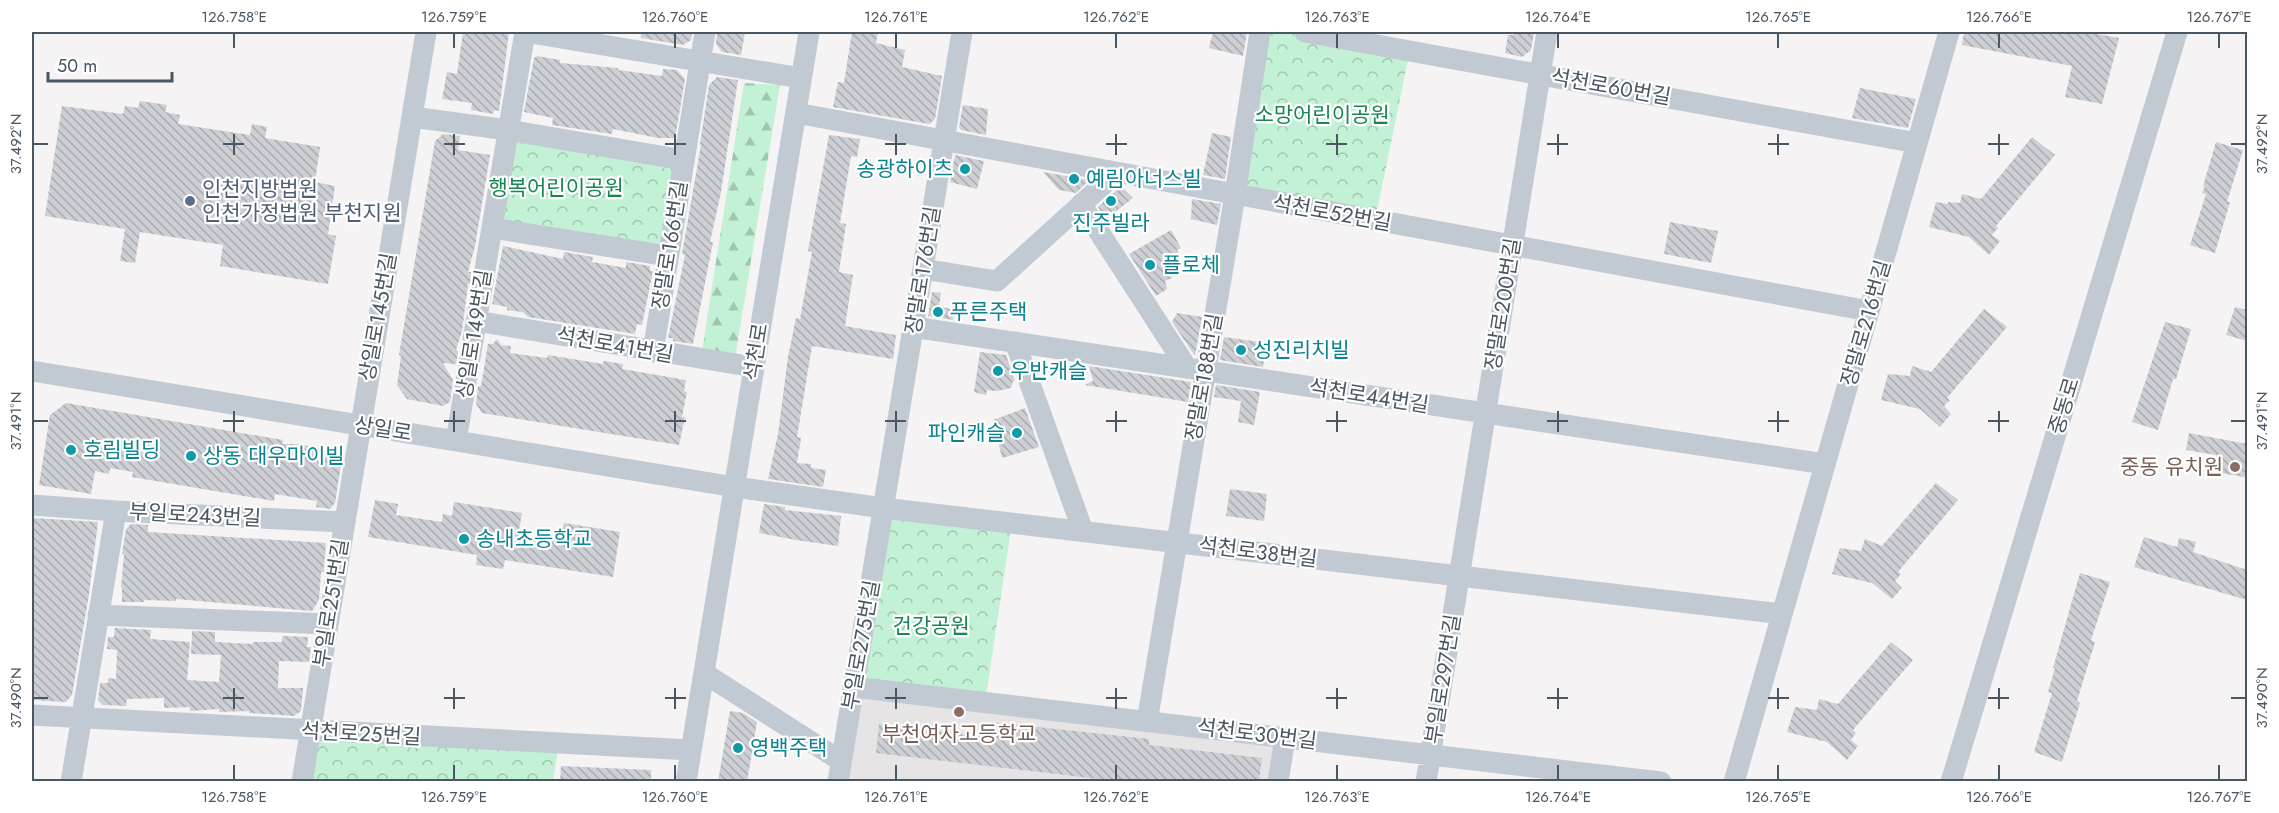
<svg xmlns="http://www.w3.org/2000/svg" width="2279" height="813" viewBox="0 0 2279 813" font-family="Jost,'Noto Sans KR',sans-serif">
<defs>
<pattern id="forest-firs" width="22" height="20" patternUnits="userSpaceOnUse" patternTransform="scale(1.5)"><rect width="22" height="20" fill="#c3f1d5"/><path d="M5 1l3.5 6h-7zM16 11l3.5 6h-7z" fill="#a0c6b0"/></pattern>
<pattern id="park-crowns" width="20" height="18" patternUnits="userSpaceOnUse" patternTransform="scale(1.5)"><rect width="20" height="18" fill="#c3f1d5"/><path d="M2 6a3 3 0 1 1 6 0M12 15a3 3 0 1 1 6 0" fill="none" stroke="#a0c6b0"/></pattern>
<pattern id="building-back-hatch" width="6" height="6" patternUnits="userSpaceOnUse" patternTransform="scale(1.5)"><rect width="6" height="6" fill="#cdcfd5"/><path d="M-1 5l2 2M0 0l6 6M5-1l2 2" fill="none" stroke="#a8abb0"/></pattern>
</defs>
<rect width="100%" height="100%" fill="#f5f3f3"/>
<path fill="#e6e4e5" d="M853,687L1285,738L1278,781L838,782Z"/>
<path fill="url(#forest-firs)" d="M744,83L780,85L735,358L702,351Z"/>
<path fill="url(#park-crowns)" d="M1260,32H1305L1410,50L1375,221L1235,195Z
M508,130L684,160L668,256L492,228Z
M883,508L1012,523L985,703L853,687Z
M311,731L559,744L553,781L302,782Z"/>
<path fill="url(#building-back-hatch)" d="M463,32H509L499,111L494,110L493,114L471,110L472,103L442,99L447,72L457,74Z
M641,32H692L691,40L683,45L641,38Z
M717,32H745L741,55L722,52L716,44Z
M852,32H878L876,43L905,50L902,67L942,76L935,119L929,124L833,107L838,82L844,83Z
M1213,32H1247L1243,56L1209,48Z
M1514,32H1534L1531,50L1522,57L1505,53L1508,35H1513Z
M1964,32H2086L2119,38L2102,104L2065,97L2072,66L1962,45Z
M537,56L560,60V63L618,68V70L662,76L663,69L677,70L685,79L675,138H658L613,129L612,134L552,125L553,118L524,112L534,58Z
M717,77L738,80L721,192L710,242H713L693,344L673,341V338H668L685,255L682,254L701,145L700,144L709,85Z
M1860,88L1916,99L1908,128L1852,118Z
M140,101L167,105L165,112L180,115L178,124L250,135L252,124L267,127L265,138L320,147L315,182L335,186L328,234L336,236L328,284L220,266L223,245L140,232L135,263L120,261L125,229L45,216L62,106L123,114L125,106L138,108Z
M963,105L988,109L986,135L961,130L959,127Z
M1212,133L1231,137L1225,179L1203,175Z
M443,134L460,136L458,150L490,155L475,246L468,272H471L470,284H468L462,331L456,350L458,351L456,364L443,363L453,380L450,402L443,406L407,399L397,385L401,356L399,355L435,141Z
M829,135L860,139L857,157L851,156L840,223L846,224L839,272L853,275L845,326L896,335L893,359L812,346L797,437L801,438L797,463L811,464V468L826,470L823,487L768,479L778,434L788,357L796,318L800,319L812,252L808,251Z
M2032,137L2055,155L1996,226L1998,228L1992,235L2000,241L1989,255L1969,237L1929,227L1936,202L1948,204V202L1960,203L1962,194L1981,199Z
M2216,142L2243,150L2227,202H2230L2215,253L2190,245L2206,194L2202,193L2205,186H2203Z
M955,155L984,161L977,189L950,182Z
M1043,172L1089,180L1076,193L1059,190Z
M1121,186L1133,198L1106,219L1098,207Z
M1192,199L1221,204L1217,225L1191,219Z
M1670,222L1718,231L1711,263L1664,254Z
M1171,230L1181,248L1177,250L1180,256L1171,262L1175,268L1170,271L1172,278L1165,281L1167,289L1156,296L1129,254Z
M503,246L563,259L564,252L593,257L592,262L626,268V262L650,266V271H653L642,325L637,324L635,334L528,317L523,312L507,310V307L492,304Z
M932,292L941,293L939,306L954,310L953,320L928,316Z
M2235,307L2247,310V341L2226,335Z
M1984,309L2007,327L1947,398L1950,400L1944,406L1951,414L1940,427L1920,409L1881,400L1888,374L1910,376L1912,366L1931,372Z
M1177,313L1202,317L1195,356L1172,322Z
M2165,322L2191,329L2176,379H2173L2158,430L2132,422Z
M1224,337L1266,343L1263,367L1220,360Z
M497,339L501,345L511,346L510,353L547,358L548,355L603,364V361L623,364L622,369L686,380L684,391L687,392L682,417H685L679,445L482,413L476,404L478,386H481L488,344H493Z
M980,352L1006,355L1015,381H1013L1011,388L997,391L987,390L986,395L974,392Z
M1089,366L1191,382L1188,402L1085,385L1093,381Z
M1216,385L1260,392L1254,425L1238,422L1241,401L1214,397Z
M66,403L283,440L282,444H299L343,452L335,503L330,509L324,508L316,507L317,501L275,494L274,501L132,477L133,472L110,468L109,474L95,471L91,494L39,485L50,415Z
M1025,408L1039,447L1002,458L993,420Z
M2189,433L2247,444L2245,477L2214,472L2216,455L2186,450Z
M1936,483L1958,500L1898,572L1901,574L1895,581L1902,588L1892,599L1872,583L1832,574L1840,548L1861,551L1865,539L1882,546Z
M1230,489L1267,494L1264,521L1226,516Z
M375,500L398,504L396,515L442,522L443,514L452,516L454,502L522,513L518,535L561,541L564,523L620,532L613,577L505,560L503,569L476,565L477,555L368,537Z
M764,504L785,507V510L841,516L838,546L796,540L759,533Z
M32,518L98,522L89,594L72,695L66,702L32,700Z
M131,524L148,525V532L326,543L324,568V572H321L319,600L312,611L176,599V601L144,600V602H122V588H121L124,554H122L126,529Z
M2144,537L2177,547L2179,538L2196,542L2193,552L2247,570V600L2134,567Z
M2080,573L2110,582L2091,640L2095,642L2077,701L2080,703L2062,762L2034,752L2052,693L2048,692L2055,668H2053Z
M115,628L151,630L150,639L190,642L187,680L219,682L221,655L191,654L192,631L215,632V642L253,644V642H282V636L308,637L307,647H311L309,662L279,661L278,688H303L301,711L294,716L249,713V711L219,712V709L190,711V707L164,708V698L127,699L126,706L103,705L98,700L100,683H108V678L116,679L117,650L107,649L108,637H114Z
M1891,642L1913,660L1853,730L1856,733L1851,740L1858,746L1847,760L1827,742L1787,732L1795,707L1817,710L1819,699L1838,704Z
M730,711L743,713L757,722L747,782H718Z
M991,722L1149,739V745L1262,758L1259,782H1124L876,753L879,724L989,737Z
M561,766L651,770V782H560Z"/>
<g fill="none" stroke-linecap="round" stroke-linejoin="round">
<path stroke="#c1cad2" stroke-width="21" d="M525,32L801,78
M1305,32L1917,143
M796,113L1869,311
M412,117L508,130L684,160
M1081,204L1187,368
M492,228L668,256
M923,269L997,281L1116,173
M476,321L754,367
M913,327L1825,464
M1015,342L1083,531
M653,352L705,32
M32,371L735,487L883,508L1782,614
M456,441L525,32
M32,505L116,511L344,522
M98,615L328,624
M704,673L841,761
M853,687L1661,782
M32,715L691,750
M1147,722L1235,195L1260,32
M71,782L116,511
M302,782L426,32
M686,782L809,32
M838,782L962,32
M1278,782L1285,738
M1426,782L1547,32
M1734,782L1949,32
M1951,782L2177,32"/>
</g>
<path fill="none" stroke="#4a5661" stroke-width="2" d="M234,33V48M454,33V48M675,33V48M896,33V48M1116,33V48M1337,33V48M1558,33V48M1778,33V48M1999,33V48M2219,33V48M234,134V155M454,134V155M675,134V155M896,134V155M1116,134V155M1337,134V155M1558,134V155M1778,134V155M1999,134V155M33,144H48M223,144H244M444,144H465M665,144H686M885,144H906M1106,144H1127M1326,144H1347M1547,144H1568M1768,144H1789M1988,144H2009M2231,144H2246M234,411V432M454,411V432M675,411V432M896,411V432M1116,411V432M1337,411V432M1558,411V432M1778,411V432M1999,411V432M33,421H48M223,421H244M444,421H465M665,421H686M885,421H906M1106,421H1127M1326,421H1347M1547,421H1568M1768,421H1789M1988,421H2009M2231,421H2246M234,688V709M454,688V709M675,688V709M896,688V709M1116,688V709M1337,688V709M1558,688V709M1778,688V709M1999,688V709M33,698H48M223,698H244M444,698H465M665,698H686M885,698H906M1106,698H1127M1326,698H1347M1547,698H1568M1768,698H1789M1988,698H2009M2231,698H2246M234,765V780M454,765V780M675,765V780M896,765V780M1116,765V780M1337,765V780M1558,765V780M1778,765V780M1999,765V780M2219,765V780"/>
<g fill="#0f9aa8" stroke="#fff" stroke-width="2">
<circle cx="965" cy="169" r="6"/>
<circle cx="1074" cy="179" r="6"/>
<circle cx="1111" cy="201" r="6"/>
<circle cx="1150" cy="265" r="6"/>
<circle cx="938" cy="312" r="6"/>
<circle cx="1241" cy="350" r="6"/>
<circle cx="998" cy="371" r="6"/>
<circle cx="1017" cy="433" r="6"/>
<circle cx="71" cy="450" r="6"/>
<circle cx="191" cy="456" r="6"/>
<circle cx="464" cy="539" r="6"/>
<circle cx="738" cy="748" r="6"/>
</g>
<circle fill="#5c6f8a" stroke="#fff" stroke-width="2" cx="190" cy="201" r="6"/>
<g fill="#8d6e63" stroke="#fff" stroke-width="2">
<circle cx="2235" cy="467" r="6"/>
<circle cx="959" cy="712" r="6"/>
</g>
<g text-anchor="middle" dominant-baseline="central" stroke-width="4.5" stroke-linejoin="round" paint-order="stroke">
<g font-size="21" fill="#4a5661" stroke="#fff">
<text transform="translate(1611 87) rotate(10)">석천로60번길</text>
<text transform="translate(1332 213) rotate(10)">석천로52번길</text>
<text transform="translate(670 245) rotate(-81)">장말로166번길</text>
<text transform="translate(923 270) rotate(-81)">장말로176번길</text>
<text transform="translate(1503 304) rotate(-81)">장말로200번길</text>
<text transform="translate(378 317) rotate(-80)">상일로145번길</text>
<text transform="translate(1866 323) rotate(-74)">장말로216번길</text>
<text transform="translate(474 334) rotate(-81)">상일로149번길</text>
<text transform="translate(615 345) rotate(10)">석천로41번길</text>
<text transform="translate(756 352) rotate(-81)">석천로</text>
<text transform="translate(1204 377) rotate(-80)">장말로188번길</text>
<text transform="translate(1369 396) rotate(9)">석천로44번길</text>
<text transform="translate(2064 406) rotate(-73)">중동로</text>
<text transform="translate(383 429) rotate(9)">상일로</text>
<text transform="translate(195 515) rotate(3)">부일로243번길</text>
<text transform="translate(1258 552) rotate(7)">석천로38번길</text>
<text transform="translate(331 603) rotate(-81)">부일로251번길</text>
<text transform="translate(861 645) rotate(-80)">부일로275번길</text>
<text transform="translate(1443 679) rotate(-81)">부일로297번길</text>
<text transform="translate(361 734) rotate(3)">석천로25번길</text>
<text transform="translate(1257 734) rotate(7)">석천로30번길</text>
</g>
<g font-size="21" fill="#17864f" stroke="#fff">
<text x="1322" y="115">소망어린이공원</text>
<text x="556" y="188">행복어린이공원</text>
<text x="931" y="626">건강공원</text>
</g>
<g font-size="21" fill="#0d838f" stroke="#fff" text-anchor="start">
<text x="953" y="169" text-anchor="end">송광하이츠</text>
<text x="1086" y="179">예림아너스빌</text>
<text x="1111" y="223" text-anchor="middle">진주빌라</text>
<text x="1162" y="265">플로체</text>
<text x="950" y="312">푸른주택</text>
<text x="1253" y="350">성진리치빌</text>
<text x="1010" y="371">우반캐슬</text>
<text x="1005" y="433" text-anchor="end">파인캐슬</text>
<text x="83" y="450">호림빌딩</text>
<text x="203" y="456">상동 대우마이빌</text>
<text x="476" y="539">송내초등학교</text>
<text x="750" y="748">영백주택</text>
</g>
<g font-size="21" fill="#4e5e75" stroke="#fff" text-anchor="start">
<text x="202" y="189">인천지방법원<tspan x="202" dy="24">인천가정법원 부천지원</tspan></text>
</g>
<g font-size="21" fill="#785e54" stroke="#fff" text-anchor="end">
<text x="2223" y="467">중동 유치원</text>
<text x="959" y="734" text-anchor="middle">부천여자고등학교</text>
</g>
</g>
<rect width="2279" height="813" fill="none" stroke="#ffffff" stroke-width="66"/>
<path d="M48 72v9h124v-9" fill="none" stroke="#4a5661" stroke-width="3"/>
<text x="57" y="72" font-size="18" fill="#4a5661" stroke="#ffffff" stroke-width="4.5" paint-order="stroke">50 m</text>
<rect x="33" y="33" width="2213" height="747" fill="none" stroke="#4a5661" stroke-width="2"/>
<g font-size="15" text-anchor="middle" fill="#4a5661">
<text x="234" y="22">126.758°E</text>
<text x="454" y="22">126.759°E</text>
<text x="675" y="22">126.760°E</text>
<text x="896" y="22">126.761°E</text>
<text x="1116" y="22">126.762°E</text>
<text x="1337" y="22">126.763°E</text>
<text x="1558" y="22">126.764°E</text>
<text x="1778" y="22">126.765°E</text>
<text x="1999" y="22">126.766°E</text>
<text x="2219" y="22">126.767°E</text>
<text transform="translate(16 144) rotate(-90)" y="5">37.492°N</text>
<text transform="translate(2262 144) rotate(-90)" y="5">37.492°N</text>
<text transform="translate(16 421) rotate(-90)" y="5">37.491°N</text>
<text transform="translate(2262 421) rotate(-90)" y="5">37.491°N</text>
<text transform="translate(16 698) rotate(-90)" y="5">37.490°N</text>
<text transform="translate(2262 698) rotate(-90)" y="5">37.490°N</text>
<text x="234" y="802">126.758°E</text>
<text x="454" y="802">126.759°E</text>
<text x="675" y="802">126.760°E</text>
<text x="896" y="802">126.761°E</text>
<text x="1116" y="802">126.762°E</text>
<text x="1337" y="802">126.763°E</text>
<text x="1558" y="802">126.764°E</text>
<text x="1778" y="802">126.765°E</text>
<text x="1999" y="802">126.766°E</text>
<text x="2219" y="802">126.767°E</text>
</g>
</svg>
